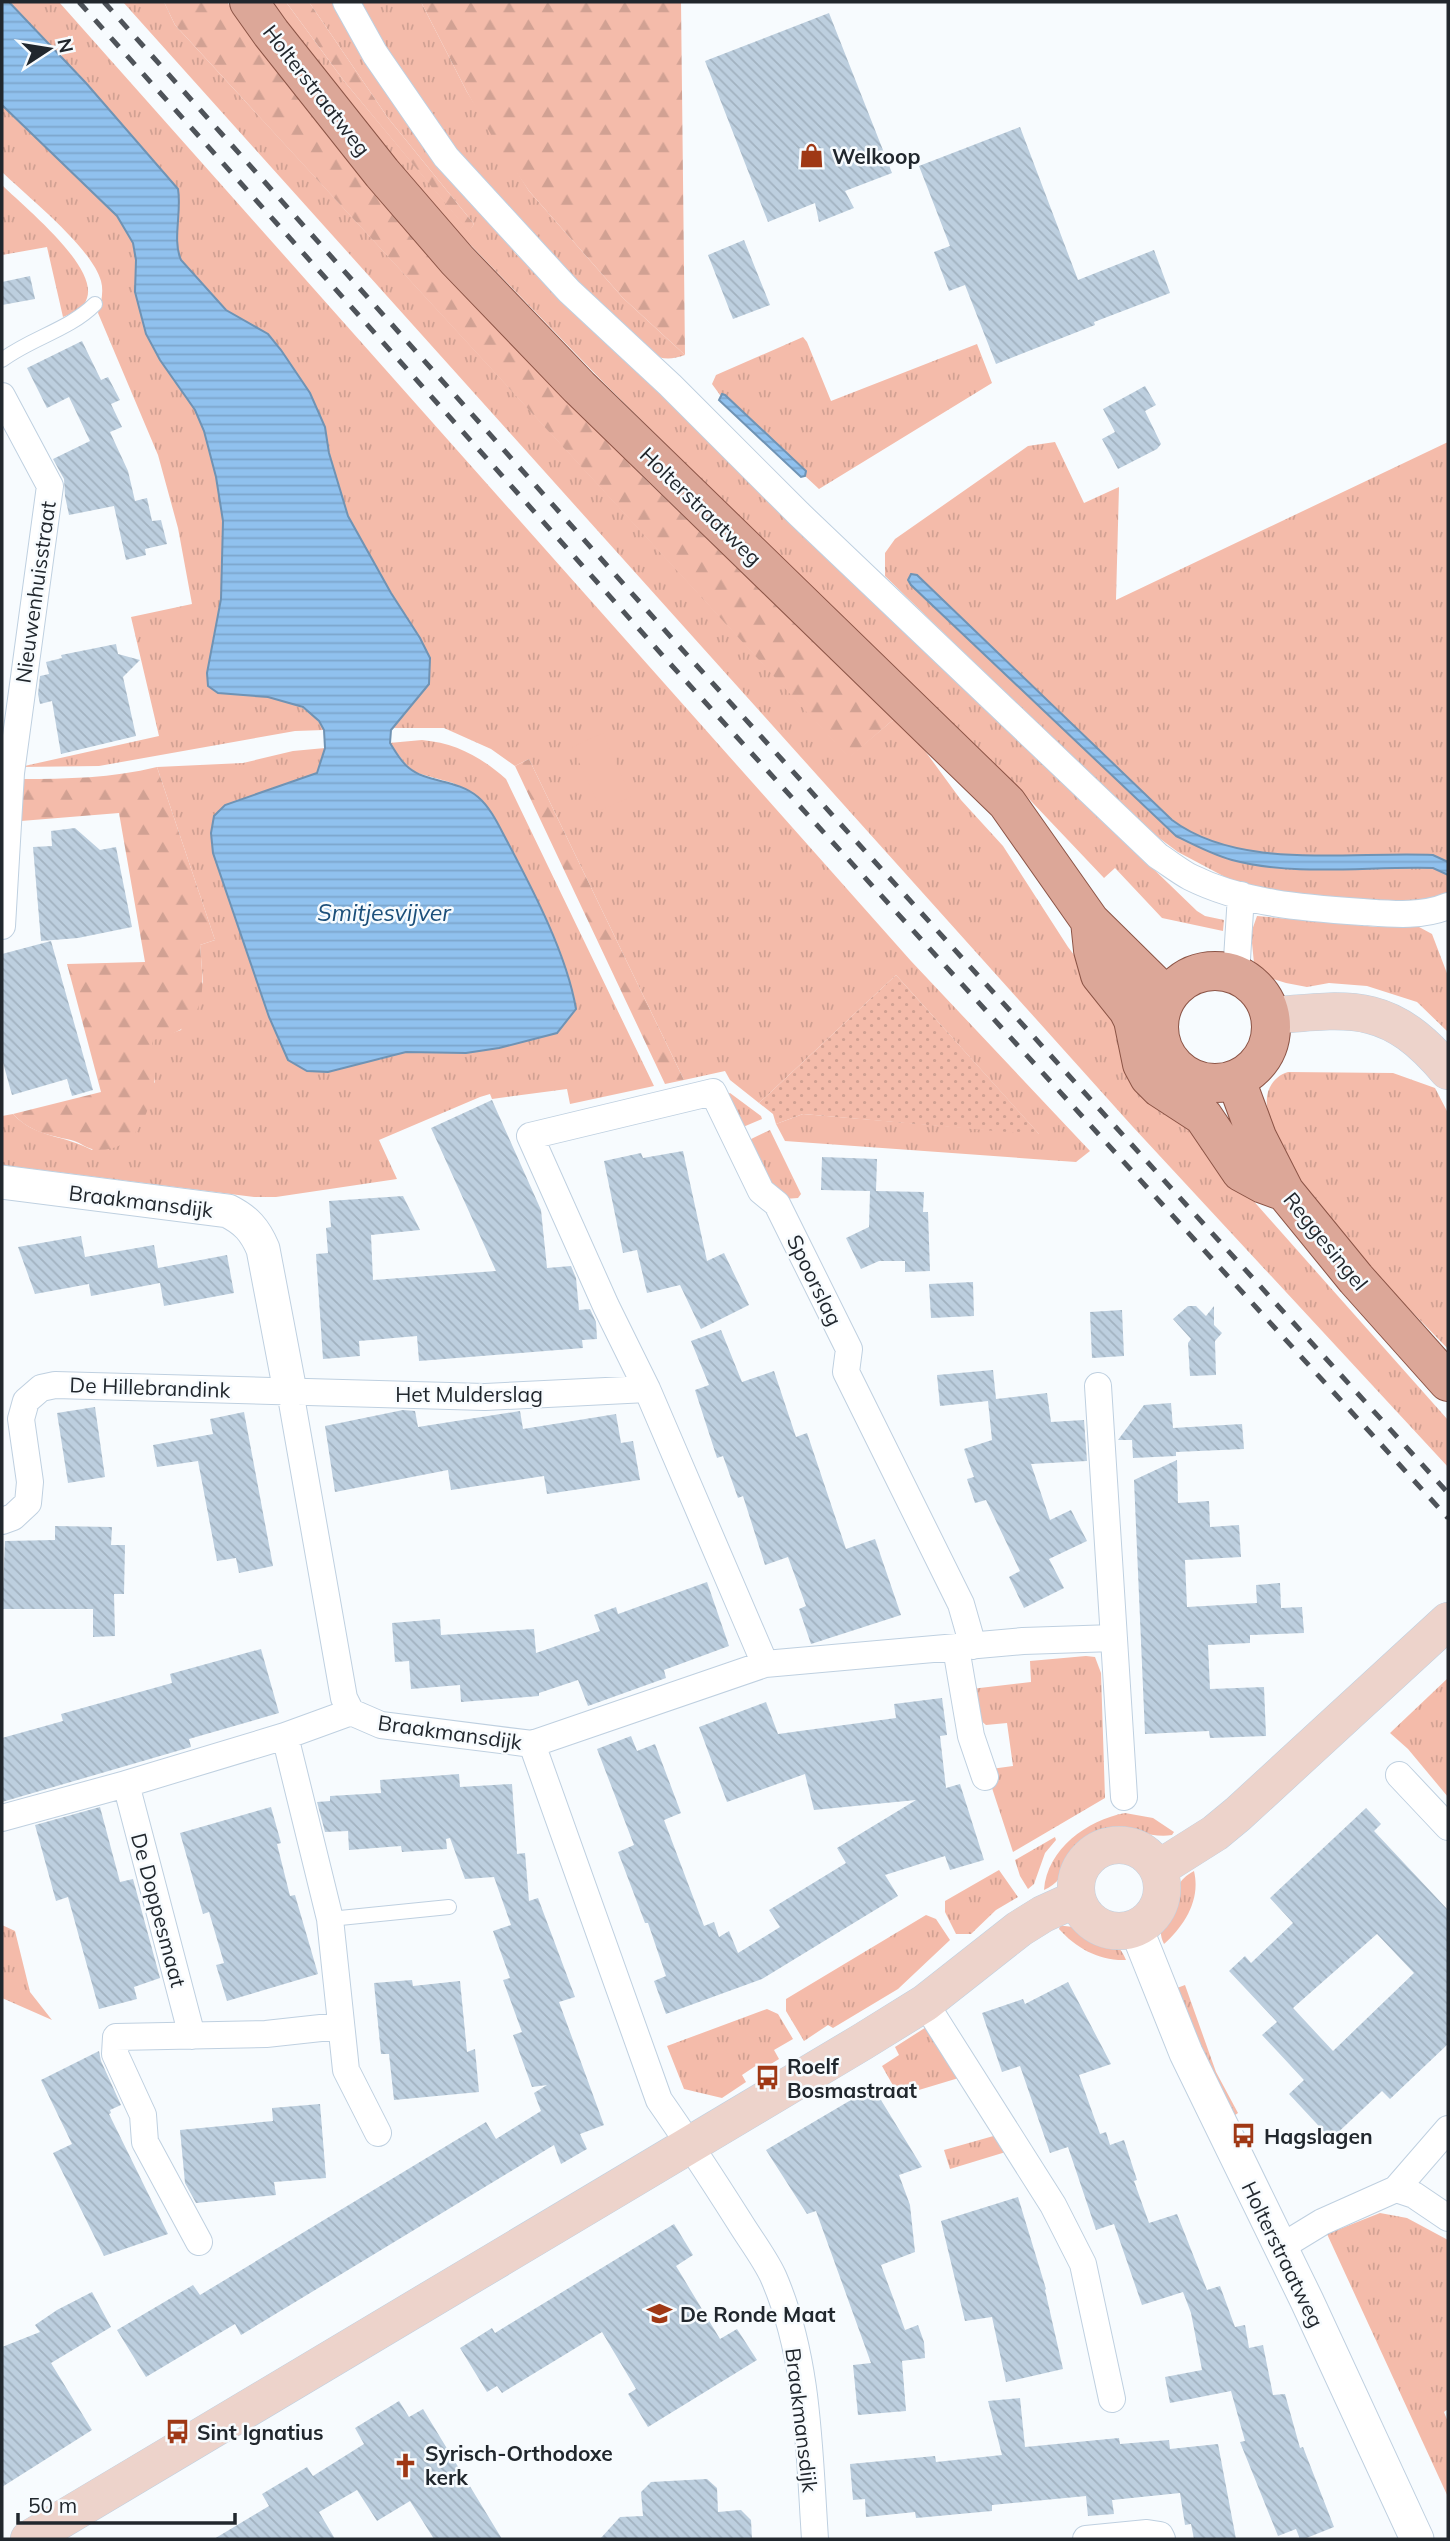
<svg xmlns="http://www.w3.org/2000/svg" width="1450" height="2541" viewBox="0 0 1450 2541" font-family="Mulish,sans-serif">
<defs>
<pattern id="grass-tufts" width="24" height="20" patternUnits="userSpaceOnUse" patternTransform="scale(1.75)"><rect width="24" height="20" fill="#f4bbaa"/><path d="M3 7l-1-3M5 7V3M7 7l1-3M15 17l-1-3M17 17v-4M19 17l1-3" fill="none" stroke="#d1a193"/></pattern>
<pattern id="forest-firs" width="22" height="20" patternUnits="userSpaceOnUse" patternTransform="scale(1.75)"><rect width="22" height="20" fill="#f4bbaa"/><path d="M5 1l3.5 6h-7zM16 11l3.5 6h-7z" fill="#d1a193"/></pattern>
<pattern id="park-dots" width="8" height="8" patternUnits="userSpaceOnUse" patternTransform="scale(1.75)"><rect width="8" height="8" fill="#f4bbaa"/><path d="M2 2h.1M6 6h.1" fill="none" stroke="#d1a193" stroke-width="1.8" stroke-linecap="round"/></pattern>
<pattern id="water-rules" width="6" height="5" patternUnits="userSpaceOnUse" patternTransform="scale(1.75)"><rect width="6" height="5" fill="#90c1ee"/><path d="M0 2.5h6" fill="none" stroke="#7ca6cc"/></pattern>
<pattern id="building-back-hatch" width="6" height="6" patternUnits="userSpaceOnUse" patternTransform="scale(1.75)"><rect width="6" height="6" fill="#bdcfdf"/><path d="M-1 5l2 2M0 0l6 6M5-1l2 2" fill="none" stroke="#a2b2c0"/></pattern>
</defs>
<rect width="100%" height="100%" fill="#f7fbfe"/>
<path fill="url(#grass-tufts)" d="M9,2H59L911,961L1090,1151L1076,1162L785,1141L776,1124L803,1114L1039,1134L896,975L759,1103L730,1080L725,1071L684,1080L529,759L515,766L491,749L444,728H393L429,684L420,638L391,593L348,516L329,453L325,427L239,318L226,310L181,260C172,240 182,212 178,189L86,83Z
M123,2H164L175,25L849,757L894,719L920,744L961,800L1003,846L1068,947L1111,1004L1175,1110L1250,1197L1448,1420V1467L1133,1127Z
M269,2H286L344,81L469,231L474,224L388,118L309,2H332L348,31L414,130L516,254L1197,911L1205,916L1224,920L1223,931L1162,918L1115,868L1104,878L1030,800L873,649L604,383L427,200Z
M359,2H421L467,92L529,191L623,298L685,355C671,360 662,360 650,353C611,314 568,278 532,237C467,166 403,88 359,2Z
M2,105L117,216L133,243L136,260L135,292L146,334L160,360L195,410L204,431L216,477L223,521L221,599L207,673L218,693C254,697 304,693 324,730L295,731L99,766L20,767L159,736L131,617L192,604L178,528L158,455L98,313C101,303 104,292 101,281C92,248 28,197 2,172Z
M2,185C23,206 98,266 87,298C84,309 73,313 63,317L47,247L2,255Z
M803,337L807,342L831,401L977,344L992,383L819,489L805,476L806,471L725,395H720L712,384L716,375Z
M1055,442L1084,503L1119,487L1116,600L1448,442V862L1433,855C1351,851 1241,871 1172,820L1190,843L1231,859L1297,868H1433L1448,875V897L1437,902H1319L1242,886L1178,852L1139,823L885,576V553L895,539L1028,446Z
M422,740C456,743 481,757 506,779L654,1086L570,1104L567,1089L492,1099L490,1094L480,1097L379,1140L397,1179L276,1197H254L2,1165V1116L13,1114C35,1138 65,1135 92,1150L155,1082L151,1040L181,1030L203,982L200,945L215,940L157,767L243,763L293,751L325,748L317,773L301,780L213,853L250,956L378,1060L406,1052L466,1053L499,1048L557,1033L576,1009L563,960L520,865L489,810L453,783L417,773L408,767L389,743Z
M1257,916L1378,927H1419L1432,934L1448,976V1032L1417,1002L1367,986L1329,983L1307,987L1286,983L1270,978L1254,963L1251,933Z
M1288,1072L1393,1073L1435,1088L1448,1113V1349C1403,1302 1352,1253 1312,1202C1301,1188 1268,1122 1267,1105C1265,1090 1274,1076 1288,1072Z
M730,1093L761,1116L762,1119L743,1127L727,1094Z
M770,1130L801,1194L798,1198L784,1199L774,1190L749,1140Z
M1086,1656L1095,1657L1101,1673L1105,1798L1013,1852L990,1782L991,1769L1013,1766L1007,1723L986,1725L974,1715L971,1689L1031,1682L1030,1661Z
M1448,1678V1797L1408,1749L1390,1733Z
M1125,1813L1153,1818L1174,1832L1172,1835C1146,1839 1127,1823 1101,1832C1070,1843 1070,1880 1044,1890C1047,1849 1087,1820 1125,1813Z
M1055,1837L1056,1840L1045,1853L1034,1884L1028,1889L1020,1876L1015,1860Z
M999,1870L1018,1897L996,1910L971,1934H956L945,1912V1901Z
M1194,1871C1201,1900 1184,1926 1164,1944C1157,1931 1163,1919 1169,1907C1176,1891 1177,1880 1194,1871Z
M926,1915L936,1919L950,1940L898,1989L833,2028L828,2025L804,2041L786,2011V1999Z
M2,1925L15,1931L30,1992L52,2020L2,1998Z
M1060,1926C1083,1926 1117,1935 1126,1960C1099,1961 1076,1948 1059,1929Z
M1185,1985L1216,2072L1238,2113L1231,2118L1219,2101L1177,1988Z
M767,2009L778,2014L793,2039L774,2050L779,2059L761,2070L757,2065L742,2075L746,2082L722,2098L684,2089L667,2046Z
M931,2024L962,2077L899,2096L882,2066L899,2055L895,2047Z
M997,2135L1009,2151L950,2169L944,2150Z
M1380,2213L1407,2218L1448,2240V2409L1444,2412L1448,2422V2497L1327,2234Z"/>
<path fill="url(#forest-firs)" d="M164,2H227L276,69L483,313L644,478L894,719L849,758L175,25Z
M286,2H309L388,118L474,224L469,232L344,81Z
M421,2H681L685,355L623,298L529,191L493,138L467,92Z
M529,759L684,1080L665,1084L515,766Z
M157,767L215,940L200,945C202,975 209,1007 183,1028C175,1034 161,1037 152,1041C153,1054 157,1071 154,1084C149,1116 134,1152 96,1150C87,1149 80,1142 71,1140C48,1135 30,1132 13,1114L101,1092L67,964L145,962L119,813L21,821V779C67,779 112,778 157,767Z"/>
<path fill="url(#park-dots)" d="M896,975L1040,1135L803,1114L776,1124L773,1114L759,1103Z"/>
<path fill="#f4bbaa" d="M603,733L631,797L601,810L572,747Z"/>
<path fill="url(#water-rules)" stroke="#6f93b4" stroke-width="2" d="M2,2H9L86,83L178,189C182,212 172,240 181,260L226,310L268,334L281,350L310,393L325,427L329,453L348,516L391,593L420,638L430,658L429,684L391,730L390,743C395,751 401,762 409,768C427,783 457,779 478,797C491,808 499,826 507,841C533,890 567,955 576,1009L557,1033L499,1048L466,1053L406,1052L328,1072L307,1071L288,1060L269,1017L213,853L211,833L214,816L225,805L317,773L325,748L324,730L319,721L303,707L268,697L218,693L208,686L207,673L221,599L223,521L216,477L204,431L195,410L160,360L146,334L135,292L136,260L133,243L117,216L2,105Z
M722,394L725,395L806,471L805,476L801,477L719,400Z
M911,574L917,575L1172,820C1240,871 1351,851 1433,855L1448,862V875L1433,868C1367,866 1296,877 1232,860C1213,855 1194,845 1176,836L911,585L908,580Z"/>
<path fill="url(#building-back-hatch)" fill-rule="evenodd" d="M829,13L892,173L845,191L854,208L819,222L815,203L768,222L705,61Z
M1020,127L1078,280L1154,250L1170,293L1094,322L1095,325L996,364L965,285L949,291L934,252L950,246L919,166Z
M744,240L770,305L733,319L708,255Z
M30,276L35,299L2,305V282Z
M82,341L101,380L108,377L120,400L111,404L122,427L110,432L128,471L135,501L147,498L152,521L161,520L167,544L145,549L146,555L126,560L114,506L69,515L65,496L64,479L53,459L90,441L69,397L47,408L27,368Z
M1145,386L1156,405L1145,411L1161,444L1157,449L1118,469L1102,439L1115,432L1103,409Z
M116,644L118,654L140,660L123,677L136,736L61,754L52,701L40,704L38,694L40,676L49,674L46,662L62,658L61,655Z
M75,828L100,850L116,847L132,927L78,938L41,941L33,847L52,846L51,831Z
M51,941L93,1090L72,1096L67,1079L12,1095L2,1059V954Z
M492,1100L541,1210L547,1268L571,1266L576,1278L579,1310L590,1309L596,1322L597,1339L582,1340L583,1348L419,1361L417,1336L359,1341L360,1356L323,1359L316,1254L328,1253L326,1228L331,1227L329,1201L403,1196L420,1230L371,1235L373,1280L496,1271L431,1128Z
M683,1151L707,1261L724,1253L749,1305L701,1329L680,1285L647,1293L637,1250L623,1253L604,1161L641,1153L643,1158Z
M822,1157L877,1159L876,1191L924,1192L923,1212H928L930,1271L905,1272V1261H879L861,1269L846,1238L869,1227L870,1191L821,1190Z
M81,1236L85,1257L154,1245L158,1268L227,1255L234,1293L164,1306L160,1283L91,1296L89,1284L35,1294L18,1247Z
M973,1282L974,1316L931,1318L929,1284Z
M1188,1306H1196L1206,1316L1214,1306V1325L1222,1333L1215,1341L1216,1375L1190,1376L1188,1343L1191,1339L1173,1319Z
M1122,1310L1124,1356L1092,1358L1090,1312Z
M721,1330L742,1382L774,1371L796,1437L807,1433L846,1549L875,1539L901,1615L811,1644L799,1609L806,1606L788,1557L765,1565L743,1496L738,1498L723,1456L717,1458L695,1390L709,1385L691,1341Z
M993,1370L996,1399L1047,1393L1051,1422L1084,1420L1087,1461L1031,1464L1050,1520L1071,1510L1087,1541L1049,1559L1064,1588L1024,1608L1009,1577L1020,1571L986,1500L975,1503L967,1479L974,1477L964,1449L992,1440L988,1401L940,1406L937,1375Z
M1171,1403L1173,1428L1242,1424L1244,1449L1176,1452V1456L1133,1458L1132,1440H1118L1144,1405Z
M95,1407L105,1477L68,1483L57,1413Z
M403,1410L415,1411L418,1427L520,1411L523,1429L616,1414L621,1443L633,1441L640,1480L547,1494L544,1476L451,1490L448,1470L335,1492L325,1426Z
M244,1412L273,1566L239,1573L236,1558L217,1561L198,1461L157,1467L153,1445L213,1434L210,1419Z
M1177,1460L1178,1503L1209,1501L1210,1527L1239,1525L1241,1557L1185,1560L1187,1607L1257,1603L1256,1585L1280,1583L1281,1608L1302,1607L1304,1633L1250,1635V1643L1208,1645L1210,1689L1264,1687L1266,1736L1210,1738L1209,1731L1145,1734L1134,1480Z
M55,1526L112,1527L111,1545H125L124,1594H114L115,1636L93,1637V1609H2L5,1541L55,1540Z
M707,1582L729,1646L664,1670L666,1678L588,1706L578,1680L539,1693V1696L461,1702L460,1685L411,1689L409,1661L395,1662L392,1623L440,1619L441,1635L534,1629L536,1653L600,1631L594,1615L616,1607L618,1614Z
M261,1649L279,1713L189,1739L191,1747L2,1802V1738L63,1721L61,1714L172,1683L170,1674Z
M942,1698L947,1735L940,1736L946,1788L960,1784L984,1860L950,1870L945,1856L885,1875L898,1896L762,1979L666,2014L654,1981L666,1976L648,1923H645L618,1852L634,1845L597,1749L631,1736L637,1751L655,1744L681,1813L664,1820L704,1926L714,1922L719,1937L729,1931L738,1953L780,1927L769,1910L846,1863L837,1848L916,1800L814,1810L805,1774L727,1802L699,1727L766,1702L778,1734L896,1718L894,1704Z
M459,1774L460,1787L512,1784L517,1854L525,1853L529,1901L538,1898L575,1997L559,2002L604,2125L580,2134L587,2149L561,2164L554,2145L241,2335L235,2324L146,2377L117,2330L193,2285L200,2295L486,2122L496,2139L541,2111L534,2093L547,2085L532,2087L513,2035L522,2032L503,1980L510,1978L493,1931L511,1925L494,1877L465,1879L450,1838L446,1839L447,1849L402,1852L401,1846L349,1850L348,1831L325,1832L317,1802L330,1801V1796L381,1793L380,1780Z
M100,1807L120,1882L133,1879L160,1978L134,1987L137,1999L99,2009L68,1897L56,1901L35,1825Z
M271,1807L281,1843L277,1844L290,1896L295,1895L318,1974L227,2001L216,1965L224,1963L209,1912L203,1914L180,1833Z
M1366,1808L1381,1824L1374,1831L1448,1910V2044L1390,2099L1382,2091L1331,2139L1289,2094L1304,2080L1262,2035L1277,2022L1229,1971L1245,1956L1251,1963L1293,1923L1270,1898ZM1377,1934L1414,1973L1333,2051L1293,2008Z
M412,1980L413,1986L460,1981L467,2052L475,2049L479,2092L394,2100L389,2054H381L374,1983Z
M1068,1982L1111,2064L1079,2075L1100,2134L1106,2132L1110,2145L1124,2140L1137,2180L1134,2181L1149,2223L1177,2214L1207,2290L1220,2286L1235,2327L1245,2325L1249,2348L1263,2345L1273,2395L1285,2394L1300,2448L1303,2447L1334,2527L1304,2539H1300L1296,2529L1278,2536L1240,2442L1245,2441L1231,2391L1170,2403L1165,2377L1202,2370L1191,2313L1183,2292L1142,2305L1114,2224L1096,2230L1068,2147L1050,2153L1020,2066L1002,2072L982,2013L1023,1999L1025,2004Z
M99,2051L101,2061L121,2105L110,2110L111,2113L109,2114L168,2234L104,2256L53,2153L72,2144L41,2080Z
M873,2087L922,2167L899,2175L910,2205L915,2252L881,2265L905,2330L918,2325L924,2342L925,2358L902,2361L906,2411L858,2415L853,2365L871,2363L816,2211L807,2214L766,2150Z
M320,2104L326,2178L274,2182L276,2195L196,2203L185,2183L180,2130L273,2121L272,2108Z
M1018,2197L1046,2289L1045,2290L1063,2369L1006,2382L992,2317L965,2321L941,2221Z
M674,2224L693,2255L676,2266L720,2339L737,2329L757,2360L648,2427L628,2394L636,2389L602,2332L502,2393L497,2386L487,2392L460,2348L492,2328L495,2333Z
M92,2292L111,2327L51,2363L92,2430L2,2487V2347L40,2332L35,2325L57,2310Z
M1020,2398L1025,2447L1119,2438L1120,2444L1169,2440L1170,2449L1218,2444L1236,2539H1194L1191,2524L1185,2525L1180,2493L1112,2500L1114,2514L1088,2516L1086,2496L992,2505V2511L916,2518L915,2512L866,2517L865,2499L853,2500L850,2464L935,2456L936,2462L1002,2455L988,2401Z
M399,2401L409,2417L423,2409L502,2539H434L410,2501L377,2521L357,2490L319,2512L335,2539H214L269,2506L262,2494L307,2467L313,2476L364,2444L355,2428Z
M707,2479L717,2488L718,2512L741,2510L751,2520L752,2539H600L620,2517L643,2516L641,2492L651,2482Z"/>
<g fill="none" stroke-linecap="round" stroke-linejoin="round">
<defs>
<path id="service" d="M2,360C31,338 69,330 95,304
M330,1919L449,1907"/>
<path id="minor" d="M346,2L375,54L446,157L569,291L670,385L799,514L1158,856C1169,863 1179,871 1190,877C1244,904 1304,908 1363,912C1392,914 1422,917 1448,906
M2,396L50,486L11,773L2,926
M1236,975L1241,895
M1098,1386L1124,1797
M290,1391L344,1698L351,1712L381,1725L532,1744L659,2100C687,2140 713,2180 739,2221C750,2239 764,2257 773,2276C809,2358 809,2451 815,2539
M2,1521L13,1517L28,1503L30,1482L21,1419L26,1401L41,1388L55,1385L485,1397L647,1389
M956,1648L971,1736L985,1777
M765,1664L647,1389L606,1306L530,1136L713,1092L761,1191L777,1204L849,1349L846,1372L961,1604L973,1646
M285,1736L330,1919L346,2070L378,2133
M532,1744L765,1664L1023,1641L1114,1638
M1399,1775L1448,1827
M2,1818L126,1784
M925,2003L1053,2205L1083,2264L1112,2399
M192,2036L126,1784L285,1736L351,1712
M1396,2189L1414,2195L1448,2218
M199,2242L145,2142L143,2115L115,2054L116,2037L266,2034L339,2026
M1281,2247L1322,2222L1396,2189L1448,2129
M1086,2539L1147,2533L1160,2535L1162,2539"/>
<path id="tertiary" d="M2,1182L228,1211C246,1220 255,1230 263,1249L290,1391
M1136,1928L1186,2053L1307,2301L1417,2539"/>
<path id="secondary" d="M1270,1016C1353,1008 1390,1002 1448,1071
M1076 1888a43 43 0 1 1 86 0a43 43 0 1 1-86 0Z
M1158,1869L1215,1833L1238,1814L1448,1621
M29,2539L862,2042L925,2003L1019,1929L1043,1914L1076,1899"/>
<path id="primary" d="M249,2L271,33L382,173L457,260L579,387L1007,803L1090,921L1167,997
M1090,921L1093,950L1100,975L1128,1010L1133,1020L1142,1064L1149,1077L1160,1088L1203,1116L1241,1172L1263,1184L1285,1192
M1159 1027a56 56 0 1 1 112 0a56 56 0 1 1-112 0Z
M1236,1080L1257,1137L1285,1192L1356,1279L1448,1382"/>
</defs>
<use href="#service" stroke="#bfd0e0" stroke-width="16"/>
<use href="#minor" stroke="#bfd0e0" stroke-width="28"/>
<use href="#tertiary" stroke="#bfd0e0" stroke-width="35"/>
<use href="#secondary" stroke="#bfd0e0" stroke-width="38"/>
<use href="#primary" stroke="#8b5446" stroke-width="40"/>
<use href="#service" stroke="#fff" stroke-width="14"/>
<use href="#minor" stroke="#fff" stroke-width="26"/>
<use href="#tertiary" stroke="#fff" stroke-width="33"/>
<use href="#secondary" stroke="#edd3cb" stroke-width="37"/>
<use href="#primary" stroke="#dca798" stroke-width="38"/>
<path stroke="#4e5359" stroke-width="5" stroke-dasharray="12 12" stroke-linecap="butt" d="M79,2L664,657L1448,1518
M104,2L678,645L1448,1493"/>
</g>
<defs>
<symbol id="shop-bare" viewBox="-9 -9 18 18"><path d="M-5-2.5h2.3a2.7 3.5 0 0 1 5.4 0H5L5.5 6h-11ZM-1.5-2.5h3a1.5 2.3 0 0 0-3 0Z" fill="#9f3815" stroke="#f7fbfe" stroke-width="2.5" paint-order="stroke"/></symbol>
<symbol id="bus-bare" viewBox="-9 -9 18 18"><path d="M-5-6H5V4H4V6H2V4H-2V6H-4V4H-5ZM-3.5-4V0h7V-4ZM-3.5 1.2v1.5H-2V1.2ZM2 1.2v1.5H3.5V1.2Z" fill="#9f3815" stroke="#f7fbfe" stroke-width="2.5" paint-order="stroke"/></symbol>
<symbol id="school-bare" viewBox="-9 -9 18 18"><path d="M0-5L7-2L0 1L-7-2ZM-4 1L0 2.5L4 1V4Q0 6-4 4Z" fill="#9f3815" stroke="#f7fbfe" stroke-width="2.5" paint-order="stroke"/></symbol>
<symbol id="church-bare" viewBox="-9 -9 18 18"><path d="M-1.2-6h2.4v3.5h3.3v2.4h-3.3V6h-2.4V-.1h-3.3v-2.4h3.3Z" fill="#9f3815" stroke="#f7fbfe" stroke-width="2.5" paint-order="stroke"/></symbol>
</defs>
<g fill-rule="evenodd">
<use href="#shop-bare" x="794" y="138" width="35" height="35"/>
<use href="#bus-bare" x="750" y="2060" width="35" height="35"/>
<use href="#bus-bare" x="1226" y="2118" width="35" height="35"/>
<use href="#school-bare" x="642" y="2296" width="35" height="35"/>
<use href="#bus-bare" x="160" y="2414" width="35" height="35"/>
<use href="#church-bare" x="388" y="2448" width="35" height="35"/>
</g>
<g text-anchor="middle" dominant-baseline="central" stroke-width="5" stroke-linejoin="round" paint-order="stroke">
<g font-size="21" fill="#21272d" stroke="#f7fbfe">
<text transform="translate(317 90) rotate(52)">Holterstraatweg</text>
<text transform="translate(701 506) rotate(44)">Holterstraatweg</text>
<text transform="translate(35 592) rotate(-82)">Nieuwenhuisstraat</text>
<text transform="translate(141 1201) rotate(7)">Braakmansdijk</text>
<text transform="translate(1326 1241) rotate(51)">Reggesingel</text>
<text transform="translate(815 1280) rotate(64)">Spoorslag</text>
<text transform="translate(150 1387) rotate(2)">De Hillebrandink</text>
<text x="469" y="1394">Het Mulderslag</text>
<text transform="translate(450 1732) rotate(8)">Braakmansdijk</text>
<text transform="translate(159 1910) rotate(75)">De Doppesmaat</text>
<text transform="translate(1283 2254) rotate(64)">Holterstraatweg</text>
<text transform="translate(802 2420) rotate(83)">Braakmansdijk</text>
</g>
<g font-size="21" font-weight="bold" fill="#21272d" stroke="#f7fbfe" text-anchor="start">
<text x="832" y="156">Welkoop</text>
<text x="787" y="2066">Roelf<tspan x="787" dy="24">Bosmastraat</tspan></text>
<text x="1264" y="2136">Hagslagen</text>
<text x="680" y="2314">De Ronde Maat</text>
<text x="197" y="2432">Sint Ignatius</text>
<text x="425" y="2453">Syrisch-Orthodoxe<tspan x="425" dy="24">kerk</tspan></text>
</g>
<g font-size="23" font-style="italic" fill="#1b4f7a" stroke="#f7fbfe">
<text x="384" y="912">Smitjesvijver</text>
</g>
</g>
<rect width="1450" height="2541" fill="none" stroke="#21272d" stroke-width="7"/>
<g transform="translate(49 49) rotate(78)" stroke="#f7fbfe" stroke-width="5" paint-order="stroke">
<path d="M0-5L12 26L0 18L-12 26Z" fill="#21272d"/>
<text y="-10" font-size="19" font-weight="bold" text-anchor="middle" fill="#21272d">N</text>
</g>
<path d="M18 2513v10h217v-10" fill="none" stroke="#21272d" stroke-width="3.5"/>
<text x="28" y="2513" font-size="21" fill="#21272d" stroke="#f7fbfe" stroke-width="5" paint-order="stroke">50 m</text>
</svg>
